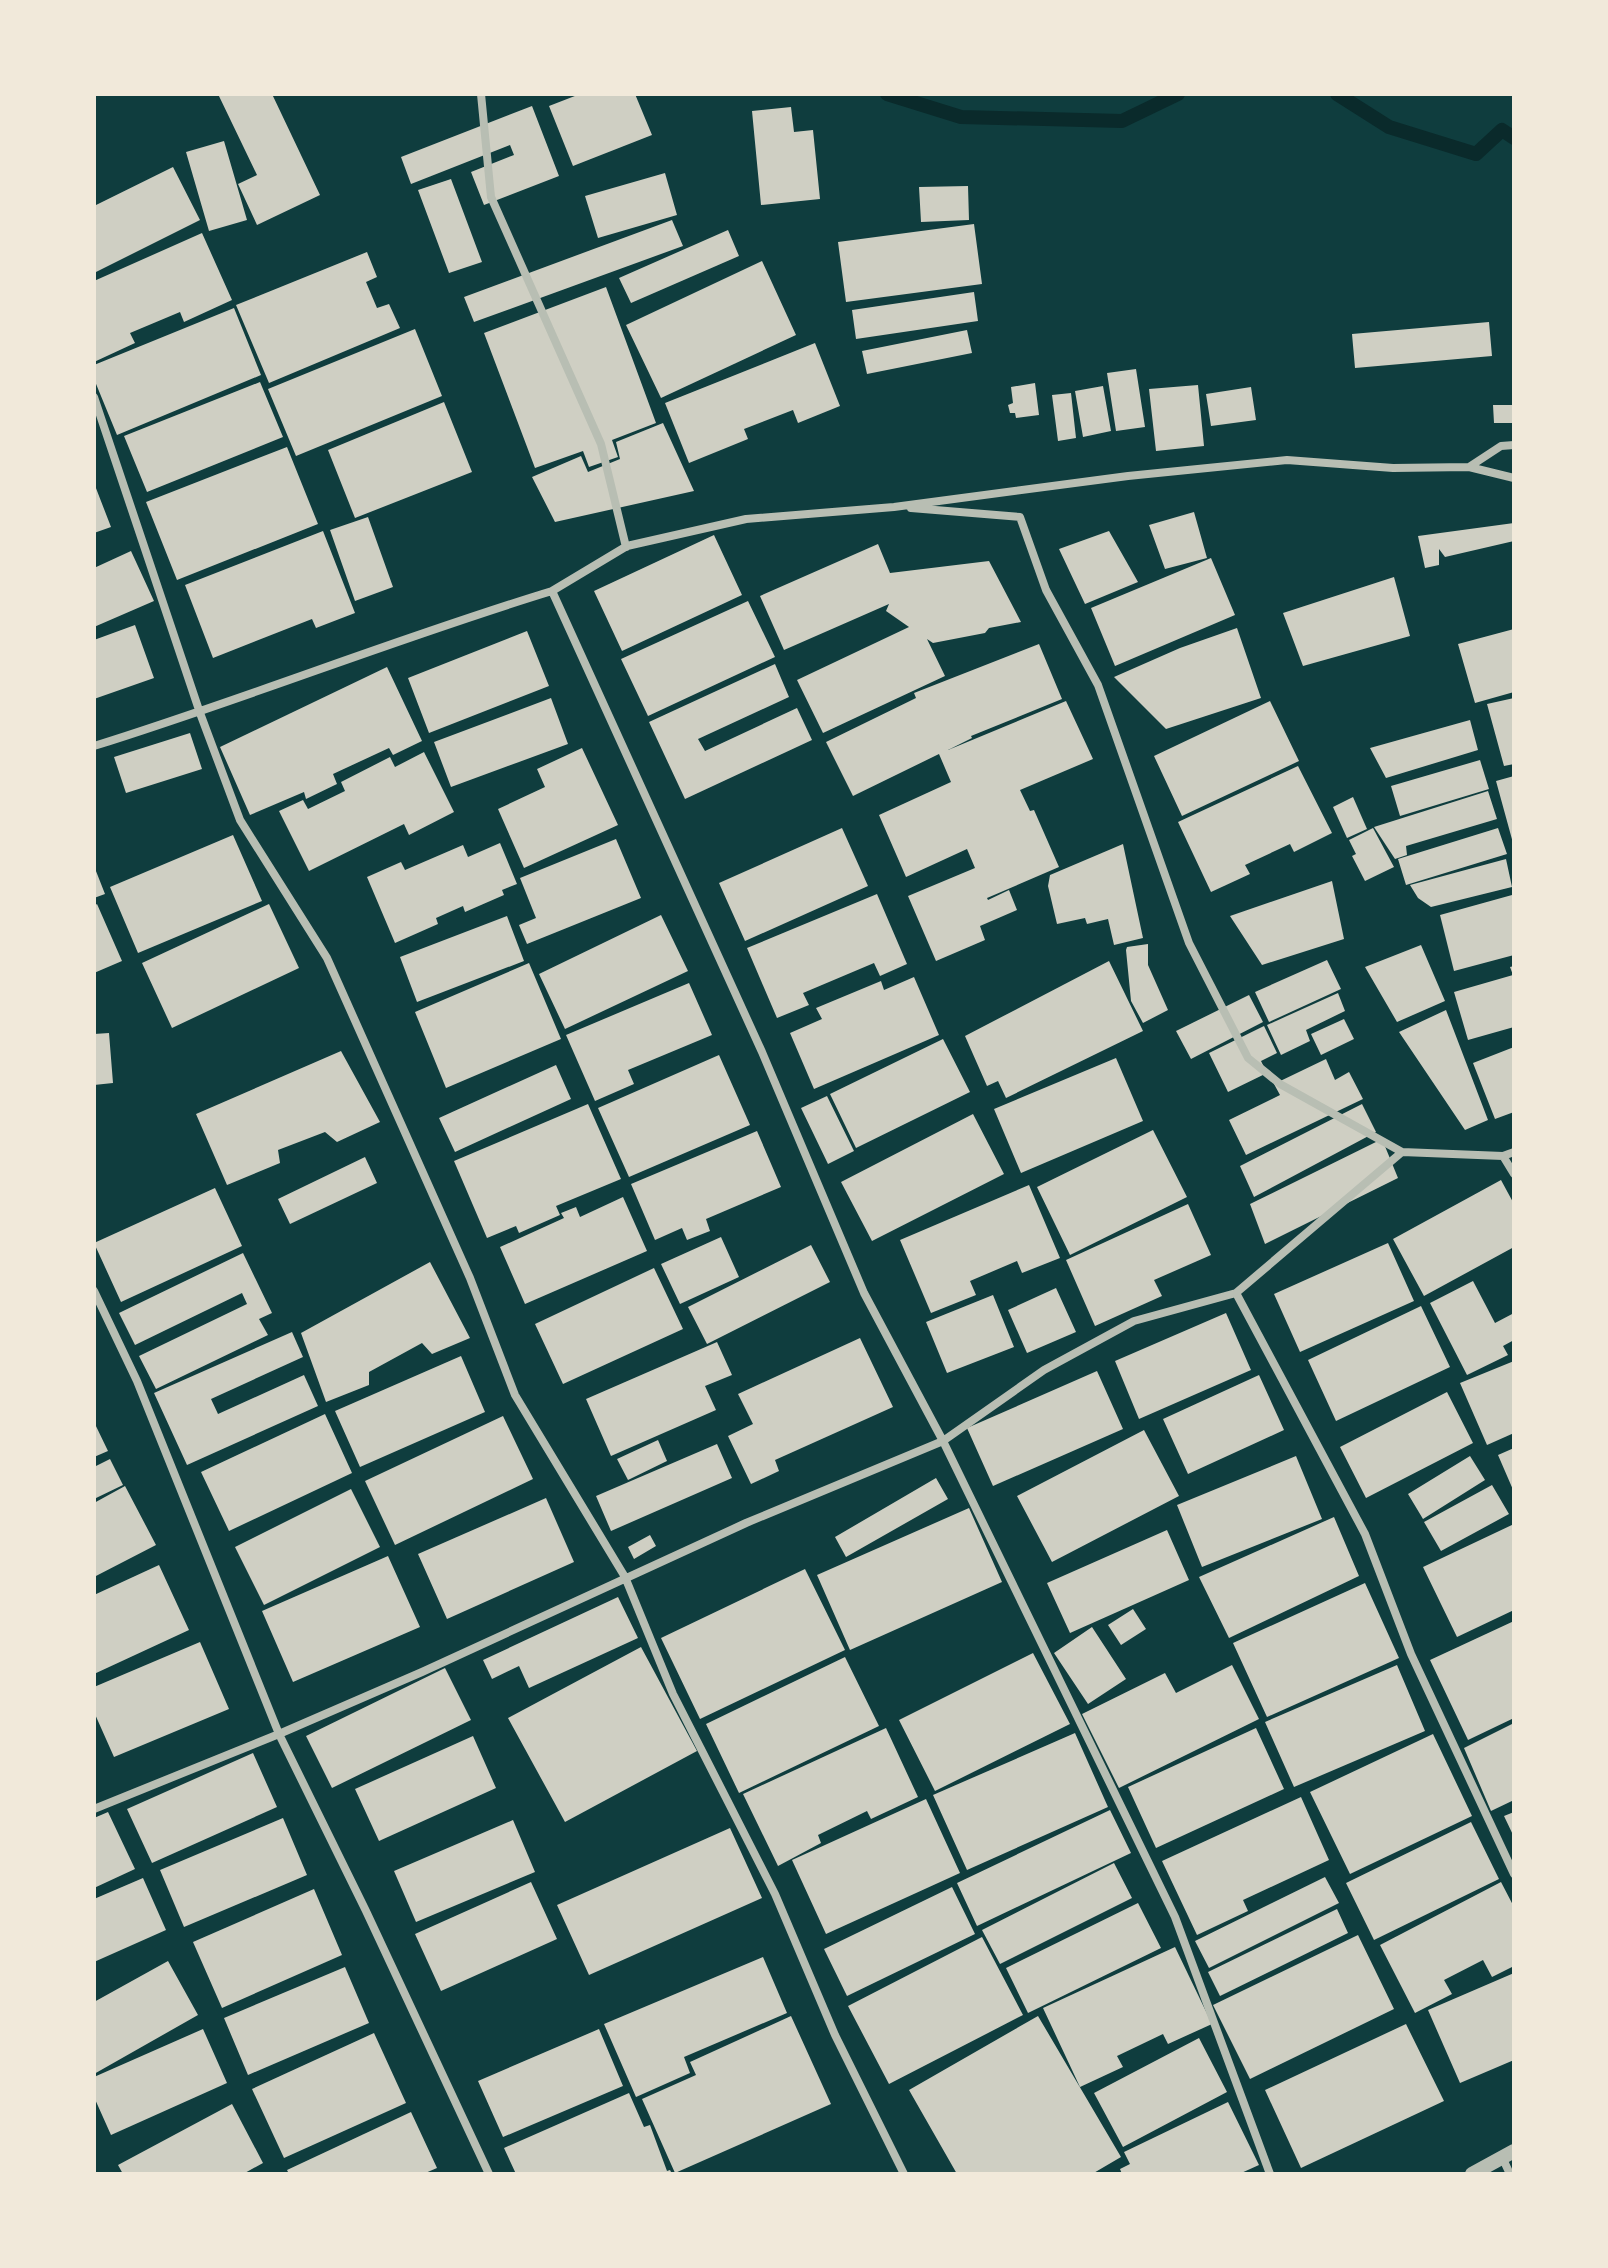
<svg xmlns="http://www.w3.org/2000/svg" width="1608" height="2268" viewBox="0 0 1608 2268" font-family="Arial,sans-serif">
<rect width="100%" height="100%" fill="#0f3d3e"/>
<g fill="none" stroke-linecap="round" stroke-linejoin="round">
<path stroke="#0a2a2b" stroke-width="14" d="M887,94L961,117L1122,121L1178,94
M1337,94L1389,127L1476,154L1502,130L1514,138"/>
</g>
<path fill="#cfcfc3" d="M218,94H272L320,195L257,225L238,184L257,175Z
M580,94H635L652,135L573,166L549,106Z
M532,106L559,176L484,205L471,172L514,155L510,145L411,184L401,157Z
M791,107L794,132L813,130L820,199L761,205L752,111Z
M224,141L247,220L209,231L186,152Z
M173,167L200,220L94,273V206Z
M665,173L677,215L598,238L585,196Z
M451,179L482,262L449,273L418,190Z
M968,186L969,220L921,222L919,187Z
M672,220L683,246L474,322L464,297Z
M974,224L982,284L846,302L838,242Z
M728,230L739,256L631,303L619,278Z
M202,233L232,300L184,322L180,312L130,333L135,343L94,362V281Z
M367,252L377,277L366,282L377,308L389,304L400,328L269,383L236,305Z
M762,261L796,335L661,398L626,325Z
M606,287L656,423L612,440L618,457L589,467L583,451L535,468L484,333Z
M974,292L978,321L856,339L852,310Z
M234,308L261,375L117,435L94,379V365Z
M1489,322L1492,356L1355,368L1352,334Z
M415,329L442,396L296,456L268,389Z
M967,330L972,353L867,374L862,351Z
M815,343L840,406L798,423L793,410L744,429L748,439L689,463L665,403Z
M1136,369L1145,427L1116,431L1107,373Z
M260,382L283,437L147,492L124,436Z
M1035,383L1039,415L1016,418L1015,413H1010L1008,405L1013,403L1011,387Z
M1198,385L1204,446L1156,451L1149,389Z
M1103,386L1111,431L1083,437L1075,391Z
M1251,387L1256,420L1211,426L1206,394Z
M1071,393L1076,438L1058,441L1052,395Z
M444,402L472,472L355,518L328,450Z
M1493,405H1514V423H1494Z
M663,423L694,491L555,522L532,477L581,456L588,472L620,459L616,442Z
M287,447L318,524L177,580L146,502Z
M94,483L111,527L94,533Z
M1194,512L1207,558L1165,569L1149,525Z
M368,517L393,587L355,601L330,530Z
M1514,523V541L1445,557L1439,549V565L1425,568L1418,536Z
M323,531L355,613L316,628L312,619L213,658L185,585Z
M1109,531L1138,582L1085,604L1059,549Z
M714,535L742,595L622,651L594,591Z
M878,544L890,573L989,561L1021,622L989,628L985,633L933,643L927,639L945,676L823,733L797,680L909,627L886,611L889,604L784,650L760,596Z
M131,551L154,601L94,627V568Z
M1211,558L1235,615L1115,666L1091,608Z
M1394,577L1410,636L1303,666L1283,613Z
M748,601L775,657L648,716L621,659Z
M135,625L154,678L94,699V640Z
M1237,628L1261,698L1166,729L1114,677L1180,648Z
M1514,629V692L1475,703L1458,644Z
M527,631L549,686L429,733L408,678Z
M1039,644L1062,699L971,736L972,738L948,750L1066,701L1093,759L1020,790L1030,811L1034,810L1059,867L987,898L988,900L1009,890L1017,910L980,926L985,940L936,961L908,896L975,868L967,849L906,877L879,815L951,782L939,754L853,796L826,742L916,698L914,693Z
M775,664L789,697L698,739L705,751L797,708L812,740L685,799L649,722Z
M387,667L422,741L393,755L389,748L333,774L337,784L306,799L304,792L250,815L220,747Z
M551,698L568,744L451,787L434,742Z
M1514,698V764L1504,766L1487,704Z
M1270,701L1299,761L1182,816L1154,756Z
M1470,720L1478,750L1386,778L1370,748Z
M190,733L202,769L126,793L114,757Z
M582,748L618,825L524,868L498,809L545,787L537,769Z
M424,752L454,812L409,835L404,824L309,871L279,811L303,800L308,809L345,791L341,782L390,757L395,767Z
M1480,760L1489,789L1400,816L1391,786Z
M1298,766L1332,833L1294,852L1290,844L1245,865L1250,874L1211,892L1178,822Z
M1514,776V843H1513L1496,781Z
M1488,791L1497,819L1406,846L1407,855L1395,859L1374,827Z
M1353,797L1367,829L1347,838L1333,807Z
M842,828L868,886L745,941L719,883Z
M1373,828L1394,867L1365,881L1352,856L1356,854L1349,840Z
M1498,828L1507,854L1406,885L1398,859Z
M233,835L262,901L138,953L110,887Z
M616,839L641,898L527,944L519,925L536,918L520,878Z
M500,843L517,884L502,890L504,895L465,912L463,906L436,918L438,924L395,943L367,877L401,862L405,870L463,845L468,857Z
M1123,844L1143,938L1114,945L1108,919L1087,924L1085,918L1057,924L1048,886L1050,875Z
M1506,859L1512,887L1431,907L1418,898L1410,885Z
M94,866L105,894L94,898Z
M1332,881L1344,939L1262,965L1230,916Z
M877,894L907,964L880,976L874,963L803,993L809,1005L777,1018L747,948Z
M1512,895L1514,955L1454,971L1440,915Z
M97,904L122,961L94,973V906Z
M269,904L299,968L172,1028L142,963Z
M661,915L688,971L565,1029L539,974Z
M507,916L524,961L417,1002L400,957Z
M1148,944V965L1168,1010L1143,1023L1131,1001L1126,950L1127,947Z
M1421,945L1445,1001L1397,1022L1365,967Z
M1327,960L1341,989L1269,1022L1255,992Z
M1109,961L1143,1031L1006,1098L998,1081L987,1086L965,1036Z
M529,963L561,1039L446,1088L415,1012Z
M1514,966V1027L1468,1040L1454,992L1513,975L1510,967Z
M914,977L939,1035L814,1089L790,1033L822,1019L816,1008L881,981L884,990Z
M689,983L712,1035L628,1070L634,1084L595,1101L566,1035Z
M1338,993L1345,1011L1306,1030L1310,1041L1281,1055L1267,1025Z
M1249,995L1263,1022L1191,1059L1176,1031Z
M1446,1010L1488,1120L1465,1130L1399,1032Z
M1344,1019L1354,1039L1321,1055L1311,1034Z
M1264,1026L1277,1053L1261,1061L1267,1073L1228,1092L1209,1053Z
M109,1033L113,1083L94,1085V1034Z
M943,1039L970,1092L856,1148L830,1094Z
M1514,1047V1112L1495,1119L1473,1063Z
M341,1051L380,1122L337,1142L325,1132L278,1150L280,1163L227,1185L196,1114Z
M719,1055L750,1125L629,1177L598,1108Z
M1116,1058L1143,1121L1021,1173L994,1109Z
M1326,1059L1335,1080L1349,1072L1363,1099L1246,1155L1229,1120L1280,1095L1274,1084Z
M556,1065L571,1099L455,1152L439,1118Z
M827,1096L854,1151L828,1164L801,1108Z
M588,1104L621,1179L556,1206L560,1215L519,1233L516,1226L487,1238L454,1161Z
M1362,1104L1376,1132L1254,1197L1240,1166Z
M973,1114L1004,1174L872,1241L841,1182Z
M1153,1130L1187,1197L1070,1255L1037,1187Z
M757,1131L781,1187L706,1219L710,1231L687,1240L682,1228L655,1240L631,1184Z
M1382,1139L1398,1178L1265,1244L1250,1204Z
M365,1157L377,1183L290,1224L278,1199Z
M1501,1180L1514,1204V1247L1424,1296L1393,1239Z
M1029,1185L1060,1258L1022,1273L1017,1261L970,1281L976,1295L931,1313L900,1240Z
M215,1188L242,1246L121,1302L94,1243Z
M623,1197L647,1251L525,1304L500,1247L564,1218L561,1213L576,1207L580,1217Z
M1188,1204L1211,1255L1154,1280L1162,1296L1095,1326L1066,1260Z
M721,1237L739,1277L680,1304L661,1264Z
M1388,1243L1414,1301L1300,1352L1274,1294Z
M811,1245L830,1282L707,1344L688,1307Z
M243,1253L272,1313L259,1319L268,1335L156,1389L139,1356L247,1304L242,1293L135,1345L119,1313Z
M430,1262L470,1338L432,1354L422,1343L369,1372V1385L326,1402L301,1333Z
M654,1268L683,1329L563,1384L535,1324Z
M1473,1281L1495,1323L1514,1313V1340L1503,1346L1508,1355L1467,1375L1430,1303Z
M1056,1288L1076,1332L1027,1353L1008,1310Z
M993,1295L1014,1347L947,1373L926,1322Z
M1421,1306L1450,1367L1336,1421L1308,1360Z
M1226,1313L1251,1370L1139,1419L1115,1361Z
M292,1332L303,1357L211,1399L218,1414L304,1375L318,1406L187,1465L154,1393Z
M860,1338L893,1407L775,1460L779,1471L751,1484L728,1436L753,1424L738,1394Z
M717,1342L732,1375L705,1386L716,1410L611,1456L586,1399Z
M461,1356L485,1412L360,1467L335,1411Z
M1514,1361V1433L1487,1445L1460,1383Z
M1097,1371L1123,1429L993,1486L967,1428Z
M1259,1375L1284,1430L1188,1474L1163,1419Z
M1447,1392L1473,1443L1366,1498L1340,1447Z
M325,1414L352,1473L229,1531L201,1472Z
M503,1416L533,1479L395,1545L365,1481Z
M94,1422L108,1451L94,1457Z
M1144,1430L1179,1496L1052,1562L1017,1496Z
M658,1440L667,1461L628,1480L617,1459Z
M717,1444L732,1478L611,1531L596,1496Z
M1514,1448V1492L1498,1455Z
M1296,1456L1322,1519L1202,1567L1177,1505Z
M1470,1456L1485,1480L1423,1519L1408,1494Z
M110,1459L123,1485L94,1499V1467Z
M936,1478L948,1499L846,1557L835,1537Z
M1492,1485L1509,1514L1441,1551L1424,1522Z
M125,1486L156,1545L94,1577V1503Z
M351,1489L380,1547L264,1605L235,1547Z
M546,1498L574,1562L447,1619L418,1554Z
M969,1508L1002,1582L850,1650L817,1575Z
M1334,1517L1359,1576L1229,1638L1199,1577Z
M1514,1524V1610L1457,1637L1423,1567Z
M1167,1530L1189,1580L1070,1633L1047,1583Z
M650,1535L656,1546L634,1559L628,1547Z
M388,1556L420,1627L293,1682L262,1611Z
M159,1565L189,1630L94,1674V1595Z
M805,1569L845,1650L700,1719L661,1638Z
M1365,1583L1399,1658L1267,1717L1233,1643Z
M618,1597L638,1638L529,1688L519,1666L492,1679L483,1660Z
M1133,1609L1146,1629L1121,1645L1108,1625Z
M1514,1621V1718L1468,1740L1430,1660Z
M1092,1627L1126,1679L1088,1704L1054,1653Z
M200,1642L229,1709L114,1757L94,1712V1687Z
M641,1647L697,1751L565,1822L508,1718Z
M1033,1653L1070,1724L935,1791L899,1720Z
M845,1657L879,1726L739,1793L706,1724Z
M1232,1665L1259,1719L1119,1788L1082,1714L1165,1673L1176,1693Z
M1397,1665L1425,1731L1294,1787L1265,1722Z
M445,1668L471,1720L332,1788L306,1736Z
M1514,1723V1800L1491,1811L1464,1748Z
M886,1728L918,1797L871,1819L867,1811L818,1835L821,1843L778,1866L743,1794Z
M1256,1728L1284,1789L1156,1848L1128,1787Z
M1075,1733L1108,1807L967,1870L933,1795Z
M1433,1734L1472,1816L1350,1874L1310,1792Z
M473,1736L496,1788L379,1841L355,1789Z
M253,1753L277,1807L152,1863L127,1809Z
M1301,1797L1329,1860L1243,1900L1248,1911L1197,1935L1162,1861Z
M926,1799L960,1873L826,1934L792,1860Z
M1110,1810L1131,1853L977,1926L957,1883Z
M108,1812L135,1869L94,1888V1818Z
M1514,1812V1837L1504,1816Z
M283,1818L307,1875L184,1927L160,1870Z
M513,1820L535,1872L416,1922L394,1871Z
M1471,1822L1499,1879L1374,1940L1346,1883Z
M730,1828L762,1898L589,1975L557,1905Z
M1114,1863L1132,1898L1000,1964L982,1930Z
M1325,1877L1339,1903L1209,1968L1195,1941Z
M143,1878L166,1930L94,1962V1899Z
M531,1882L557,1939L441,1991L415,1934Z
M1501,1882L1514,1907V1966L1492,1977L1483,1960L1444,1980L1452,1994L1415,2013L1380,1945Z
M952,1887L975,1934L847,1996L824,1949Z
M314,1889L342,1955L222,2008L193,1942Z
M1138,1903L1161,1948L1028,2013L1006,1968Z
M1337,1909L1348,1933L1220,1996L1208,1972Z
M1358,1935L1394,2009L1250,2079L1213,2005Z
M982,1937L1023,2015L889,2084L848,2006Z
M1175,1947L1212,2024L1168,2044L1163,2034L1117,2056L1123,2067L1080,2087L1043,2008Z
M763,1957L787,2013L684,2057L690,2073L636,2097L604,2024Z
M168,1961L198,2015L94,2074V2002Z
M345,1967L369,2023L248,2075L224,2018Z
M1514,1973V2060L1460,2083L1428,2010Z
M791,2016L831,2104L675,2173L642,2099L696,2075L690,2062Z
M1038,2016L1121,2157L1092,2174H957L909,2090Z
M1406,2024L1444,2101L1301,2168L1265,2090Z
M203,2029L227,2083L111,2135L94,2097V2077Z
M599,2029L623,2086L503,2137L478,2081Z
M374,2033L406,2103L284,2158L252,2089Z
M1199,2038L1227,2092L1123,2147L1094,2093Z
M629,2093L644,2127L650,2125L667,2171L670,2170L672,2174H516L504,2148Z
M1228,2102L1259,2165L1239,2174H1122L1120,2169L1130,2164L1124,2152Z
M232,2104L263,2163L243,2174H123L118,2165Z
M411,2112L437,2168L423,2174H289L287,2170Z"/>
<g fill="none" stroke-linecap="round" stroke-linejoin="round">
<path stroke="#b8beb3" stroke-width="8" d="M481,94L491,197L601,444L626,547
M94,397L200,713L240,820L327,958L470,1278L515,1395L625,1577L673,1694L775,1894L835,2035L904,2174
M1469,467L1514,478
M911,508L1020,517L1046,590L1098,685L1189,943L1248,1058L1280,1084L1402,1152
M94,746C248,698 398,638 552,591
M1503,1156L1514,1174
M94,1291L137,1381L279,1734L366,1911L489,2174
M1236,1293L1365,1534L1411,1654L1514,1874
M94,1809L279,1734L422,1672L746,1523L943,1441L1044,1370L1134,1321L1236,1293L1402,1152L1503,1156L1514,1152
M1502,2157L1510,2174
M1270,2174L1175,1917L943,1441L864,1293L762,1052L552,591L627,546L746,519L894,507L1128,476L1287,460L1393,468L1469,467L1501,446L1514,445"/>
<path stroke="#b8beb3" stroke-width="14" d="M1472,2174L1514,2151"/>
</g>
<rect width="1608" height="2268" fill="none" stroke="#f1e9da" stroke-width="192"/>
</svg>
